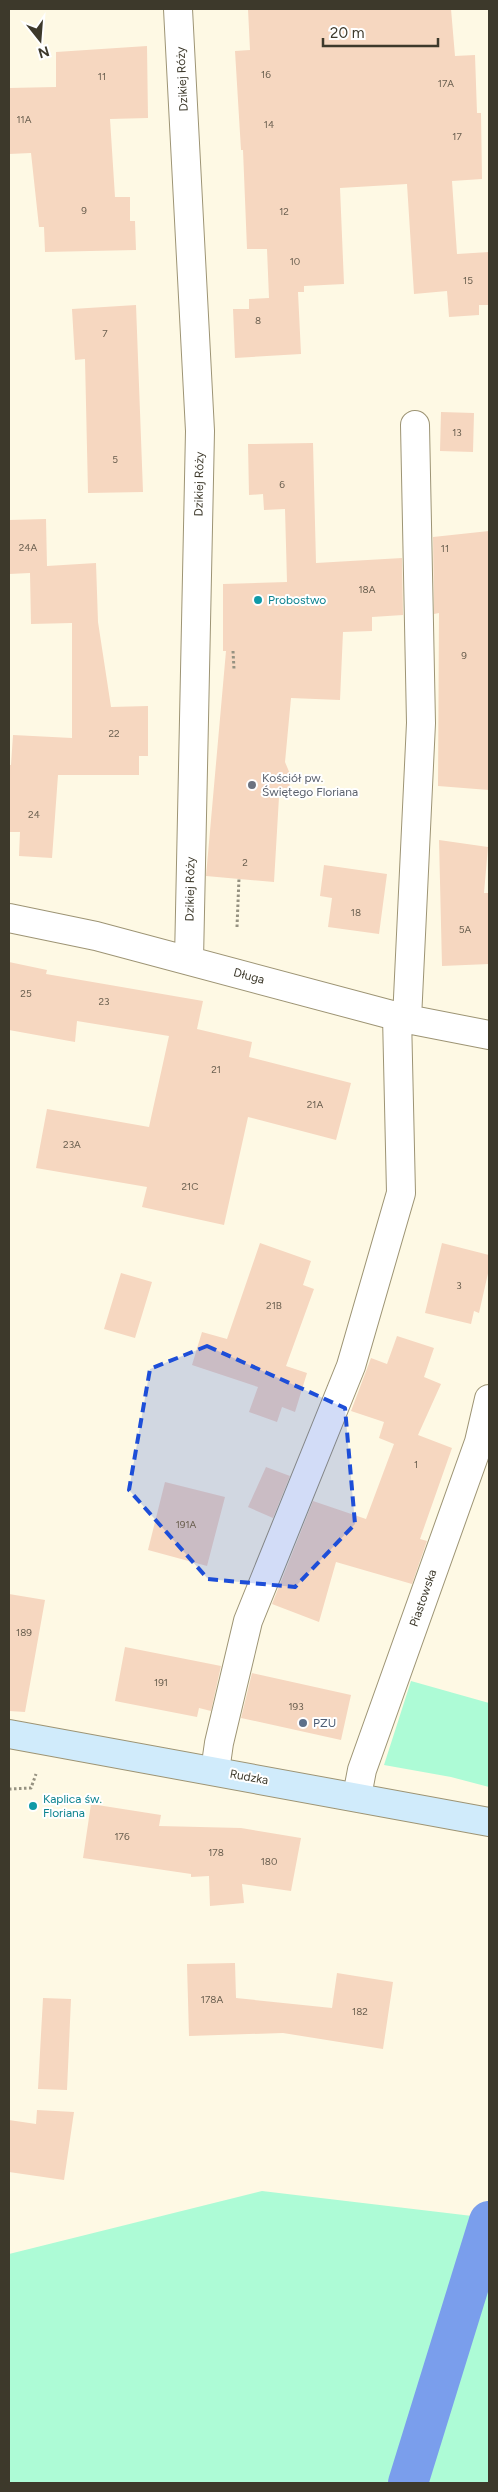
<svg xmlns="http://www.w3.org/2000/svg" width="498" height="2492" viewBox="0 0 498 2492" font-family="Figtree,sans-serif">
<rect width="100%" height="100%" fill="#fef9e4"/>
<path fill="#adfbd6" d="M411,1681L489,1703V1787L451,1777L384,1765Z
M262,2191L489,2218V2483H9V2254Z"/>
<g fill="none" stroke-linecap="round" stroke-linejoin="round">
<path stroke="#7a9eec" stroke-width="40" d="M408,2483L489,2221"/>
</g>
<path fill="#f6d7c0" d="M248,9H451L455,56L475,55L477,113H481L482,179L452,181L457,254L489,252V305H479V315L449,317L447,291L414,294L407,184L340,188L344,284L304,286V292H298L301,354L235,358L233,309H249V299L269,298L267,249H247L243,150H241L235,51L250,50Z
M147,46L148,118L110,119L115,197H130V221H135L136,250L45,252L44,227H39L31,153L9,154V88L56,87V52Z
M136,305L143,492L88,493L85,359L75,360L72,309Z
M441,412L474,413L473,452L440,451Z
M313,443L316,563L402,558L403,615L372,617V631L343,632L340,700L291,698L285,762L290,774L289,797H279L274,882L206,876L226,651H223V584L287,582L285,509L264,510L263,494L249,495L248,444Z
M46,519L47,566L96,563L98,622L111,707L148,706V756H139V775H58L52,858L19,856L20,832H9V765H11L13,735L72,738V623L31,624L30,573L9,574V520Z
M489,531V790L438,786L439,613L434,614L433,537Z
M439,840L488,847L484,893H489V964L442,966Z
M324,865L387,874L379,934L328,927L332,898L320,896Z
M9,962L47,970L46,974L203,1001L197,1029L252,1042L249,1057L351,1083L336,1140L248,1117L224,1225L142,1207L147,1187L36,1168L47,1109L149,1127L169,1036L77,1021L75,1042L9,1030Z
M260,1243L311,1261L303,1285L314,1289L286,1366L307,1373L295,1412L282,1407L277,1422L249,1412L258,1387L192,1365L202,1332L227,1339Z
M442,1243L489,1255V1269L479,1313L474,1311L471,1324L425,1313Z
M121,1273L152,1282L135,1338L104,1329Z
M397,1336L434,1348L424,1377L441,1384L418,1435L452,1448L420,1539L427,1541L412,1584L336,1562L319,1622L272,1604L313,1501L366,1519L394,1444L379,1438L384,1422L351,1411L371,1358L387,1364Z
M266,1467L290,1476L273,1518L248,1507Z
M165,1482L225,1497L207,1566L148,1550Z
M9,1594L45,1600L25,1712L9,1711Z
M125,1647L221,1666L211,1711L199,1708L197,1717L115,1701Z
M252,1673L351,1695L341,1740L241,1718Z
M91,1804L161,1815L159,1826L241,1828L301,1838L291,1891L242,1884L244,1903L210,1906L209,1876L191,1877V1874L83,1858Z
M235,1963L236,1998L332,2008L337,1973L393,1982L383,2049L283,2033L189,2036L187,1964Z
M43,1998L71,1999L67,2090L38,2089Z
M37,2110L74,2112L64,2180L9,2172V2120L36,2124Z"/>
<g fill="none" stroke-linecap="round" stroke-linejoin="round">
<defs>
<path id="street" d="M178,9L200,431L189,960
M9,918L96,936L407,1019L489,1035
M407,1019L421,723L415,425
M215,1771L219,1743L248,1621L351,1366L401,1193L397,1016
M357,1796L362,1770L479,1442L489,1399"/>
<path id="secondary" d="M9,1734L489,1822"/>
</defs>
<use href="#street" stroke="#9d9474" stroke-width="30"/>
<use href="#secondary" stroke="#9d9474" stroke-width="30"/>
<path stroke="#969281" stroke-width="3" stroke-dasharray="2.5 2.5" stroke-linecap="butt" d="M233,651L234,669
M237,927L239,878
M9,1789L31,1788L36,1774"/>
<use href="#street" stroke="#fff" stroke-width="28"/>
<use href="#secondary" stroke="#d0ebfb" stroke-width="28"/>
</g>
<path fill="#1d4ed8" fill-opacity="0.2" stroke="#1d4ed8" stroke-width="4" stroke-dasharray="10 6" stroke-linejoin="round" d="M207,1346L345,1408L355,1524L295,1587L208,1579L129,1490L150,1369Z"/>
<g fill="#0f9aa8" stroke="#fff" stroke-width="2">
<circle cx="258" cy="600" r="5"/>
<circle cx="33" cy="1806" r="5"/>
</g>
<circle fill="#6b7280" stroke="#fff" stroke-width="2" cx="252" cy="785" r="5"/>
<circle fill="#5c6f8a" stroke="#fff" stroke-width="2" cx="303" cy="1723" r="5"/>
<g text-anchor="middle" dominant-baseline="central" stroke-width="4" stroke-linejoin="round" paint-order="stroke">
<g font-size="10" fill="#6b6050">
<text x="266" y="74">16</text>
<text x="102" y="76">11</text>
<text x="446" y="83">17A</text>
<text x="24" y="119">11A</text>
<text x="269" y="124">14</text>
<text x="457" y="136">17</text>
<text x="84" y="210">9</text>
<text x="284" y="211">12</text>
<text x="295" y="261">10</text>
<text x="468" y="280">15</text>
<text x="258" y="320">8</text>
<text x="105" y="333">7</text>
<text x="457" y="432">13</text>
<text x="115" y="459">5</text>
<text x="282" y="484">6</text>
<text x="28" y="547">24A</text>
<text x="445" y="548">11</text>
<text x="367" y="589">18A</text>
<text x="464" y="655">9</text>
<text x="114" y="733">22</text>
<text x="34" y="814">24</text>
<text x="245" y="862">2</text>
<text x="356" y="912">18</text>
<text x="465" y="929">5A</text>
<text x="26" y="993">25</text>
<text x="104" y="1001">23</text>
<text x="216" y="1069">21</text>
<text x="315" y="1104">21A</text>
<text x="72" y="1144">23A</text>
<text x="190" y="1186">21C</text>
<text x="459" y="1285">3</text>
<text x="274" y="1305">21B</text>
<text x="416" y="1464">1</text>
<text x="186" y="1524">191A</text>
<text x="24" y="1632">189</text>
<text x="161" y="1682">191</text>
<text x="296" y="1706">193</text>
<text x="122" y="1836">176</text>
<text x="216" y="1852">178</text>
<text x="269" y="1861">180</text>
<text x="212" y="1999">178A</text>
<text x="360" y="2011">182</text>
</g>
<g font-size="12" fill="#3d392b" stroke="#fff">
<text transform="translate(182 79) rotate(-93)">Dzikiej Róży</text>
<text transform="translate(199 484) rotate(-89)">Dzikiej Róży</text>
<text transform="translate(190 889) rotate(-89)">Dzikiej Róży</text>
<text transform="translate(249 976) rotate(15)">Długa</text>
<text transform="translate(423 1598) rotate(-71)">Piastowska</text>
<text transform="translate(249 1777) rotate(10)">Rudzka</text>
</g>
<g font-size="12" fill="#0d838f" stroke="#fff" text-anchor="start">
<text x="268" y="600">Probostwo</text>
<text x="43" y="1799">Kaplica św.<tspan x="43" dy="14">Floriana</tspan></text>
</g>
<g font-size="12" fill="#5b616d" stroke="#fff" text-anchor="start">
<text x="262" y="778">Kościół pw.<tspan x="262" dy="14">Świętego Floriana</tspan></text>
</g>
<g font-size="12" fill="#4e5e75" stroke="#fff" text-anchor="start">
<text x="313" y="1723">PZU</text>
</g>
</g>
<rect width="498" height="2492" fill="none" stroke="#3d392b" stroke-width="20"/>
<g transform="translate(40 40) rotate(163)" stroke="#ffffff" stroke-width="4" paint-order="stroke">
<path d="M0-4L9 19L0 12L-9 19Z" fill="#3d392b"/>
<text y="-8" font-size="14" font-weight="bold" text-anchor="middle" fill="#3d392b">N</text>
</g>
<path d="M323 38v8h115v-8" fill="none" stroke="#3d392b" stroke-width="2.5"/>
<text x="330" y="38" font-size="15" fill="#3d392b" stroke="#ffffff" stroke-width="4" paint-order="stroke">20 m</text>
</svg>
